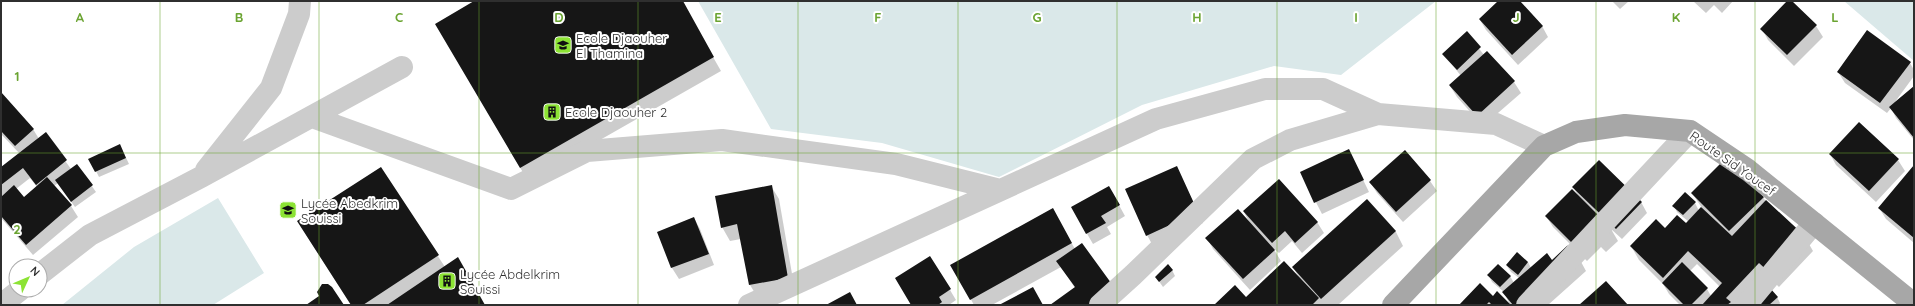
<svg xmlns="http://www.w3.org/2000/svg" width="1915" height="306" viewBox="0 0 1915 306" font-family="Quicksand,sans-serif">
<rect width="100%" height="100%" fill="#fff"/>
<path fill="#dae8e9" d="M698,1H1436L1341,75L1274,66L1142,105L999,177L882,143L771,129Z
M1844,1H1914V61Z
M218,198L264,273L213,305H62L134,247Z"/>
<path fill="#0003" fill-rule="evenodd" d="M476,1H681L721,71L528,181L436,24Z
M1500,1H1519L1542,26L1548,37L1518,65L1486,30L1480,20Z
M1612,1H1629L1620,9Z
M1693,1H1733L1722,13L1714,5L1706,13Z
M1788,1H1791L1816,26L1823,37L1794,66L1768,40L1762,29Z
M1467,33L1484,55L1487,52L1514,82L1521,93L1483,126L1457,97L1450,86L1461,76L1444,54Z
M1910,63L1914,70V76L1895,102L1914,87V140L1896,118L1891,108L1887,113L1845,83L1838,72Z
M1,93L33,129L39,139L46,134L71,169L77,165L96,192L75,207L58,183L54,186L71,206L78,217L33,255L1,218V169L20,154L1,134ZM30,178L37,187L24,198L16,189Z
M1859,123L1898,160L1905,171L1876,202L1836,165L1830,154Z
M120,145L129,164L99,177L96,171Z
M1349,151L1369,192L1322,214L1301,173Z
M1404,152L1430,181L1437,191L1403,222L1377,193L1370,182Z
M1914,166V243L1886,219L1879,208Z
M380,168L445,267L484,305H351L298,222Z
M1177,168L1203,223L1153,246L1147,235Z
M771,186L779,199L795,291L758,298L750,285L741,239L730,241L722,227Z
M1109,187L1125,216L1107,227L1111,234L1093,244L1072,208Z
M1574,188L1641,202L1647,213L1622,239L1611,229L1618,241L1606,252L1601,247L1587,261L1553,227L1546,216L1578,196Z
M1692,193L1763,197L1766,202L1805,237L1813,251L1779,287L1768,276L1740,305H1680L1669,294L1663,284L1639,260L1631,246L1665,229L1686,225L1689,222L1677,212L1674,206L1695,203L1699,211L1702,208ZM1697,264L1720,287L1711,296L1707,289L1690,271Z
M1367,200L1396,232L1403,246L1338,305H1215L1246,298L1299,278L1293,267Z
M1052,209L1075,249L1110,305H1052L1075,288L1061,267L992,305H974L952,265Z
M1244,212L1317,222L1324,233L1302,253L1292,241L1279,253L1273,248L1281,261L1250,290L1213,249L1207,238L1250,224Z
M694,218L700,229L714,265L679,279L672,268L658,232Z
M1517,254L1528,262L1531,268L1552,261L1580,260L1586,271L1548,305H1510L1504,292L1492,282L1489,276H1510L1514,283L1519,278L1511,272L1507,266Z
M1172,270L1175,276L1163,287L1156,277Z
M950,290L956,300L949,305H912Z
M1493,297L1510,305H1460Z
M1777,297L1780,303L1779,305H1754Z"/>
<path fill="#161616" d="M474,1H683L714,57L520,168L435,24Z
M1498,1H1520L1543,26L1512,55L1479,19Z
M1787,1H1792L1817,25L1787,55L1760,29Z
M1867,30L1911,62L1880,103L1837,72Z
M1467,31L1481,47L1457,70L1442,54Z
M1487,51L1515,81L1477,116L1449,85Z
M1914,86V138L1889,107Z
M1,92L34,129L15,146L1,131Z
M1859,122L1899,159L1869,191L1829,154Z
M46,132L67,160L36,185L23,168L1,185V167Z
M120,144L126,158L95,172L88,159Z
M1349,149L1364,180L1314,203L1300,172Z
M1405,150L1431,180L1396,212L1369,182Z
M1725,159L1764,197L1729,231L1691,193Z
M1599,160L1642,202L1616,229L1572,187Z
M77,164L93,185L71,202L55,180Z
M1914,165V238L1878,208Z
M1177,166L1198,212L1146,236L1125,189Z
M381,167L439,255L363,305H351L297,221Z
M47,177L72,205L26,245L1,216V197L14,185L24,197Z
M1279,179L1318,222L1295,243L1285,231L1272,243L1243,211Z
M772,185L788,278L749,285L737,224L721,228L715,196Z
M1109,186L1120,205L1101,216L1106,223L1086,234L1071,207Z
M1572,189L1612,229L1580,251L1545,216Z
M1685,192L1696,202L1683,215L1672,206Z
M1367,199L1396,231L1321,299L1292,267Z
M1766,200L1806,237L1771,274L1759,263L1726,298L1731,302L1727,305H1702L1722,283L1688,251L1663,278L1630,246L1656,219L1665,228L1677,215L1686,223L1701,207L1732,236Z
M1053,208L1072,243L970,300L950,265Z
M1238,209L1275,250L1243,279L1205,238Z
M694,217L709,254L671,268L657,232Z
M1082,243L1114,287L1089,305H1050L1075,287L1056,261Z
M1568,245L1530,305H1513L1502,292L1547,253L1552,260Z
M1517,252L1528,262L1518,275L1506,265Z
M930,256L951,289L939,297L942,302L938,305H911L895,278Z
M458,257L485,305H387Z
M1284,261L1319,298L1312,305H1214L1235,285L1246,297Z
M1682,262L1708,288L1691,305H1684L1662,283Z
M1168,264L1173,270L1159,282L1155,277Z
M1498,264L1511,276L1500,287L1487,275Z
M1606,281L1628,305H1579Z
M1480,283L1493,296L1497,291L1511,305H1492L1489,302L1486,305H1459Z
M322,284H328L332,287L344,305H306L319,296L317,292Z
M1033,287L1043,305H999Z
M1770,288L1778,297L1769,305H1752Z
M850,292L857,305H826Z"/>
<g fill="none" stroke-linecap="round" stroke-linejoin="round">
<path stroke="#ccc" stroke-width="22" d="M312,117L511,189L587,151L722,140L896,164L1000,190
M206,170L271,88L299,14L300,1
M40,274L90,235L201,177L402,67
M1,305L20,290
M749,305L1156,119L1265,89H1323L1378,114L1496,124L1544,146
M1100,305L1133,275L1253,159L1290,140L1378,114
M1527,305L1690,131
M1746,305L1814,223"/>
<path stroke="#a7a7a7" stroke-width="22" d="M1393,305L1544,146L1576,132L1625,125L1690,131L1748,170L1914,304"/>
</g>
<path fill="none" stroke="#6ba432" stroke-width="1" stroke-opacity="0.55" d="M160,1V305M319,1V305M479,1V305M638,1V305M798,1V305M958,1V305M1117,1V305M1277,1V305M1436,1V305M1596,1V305M1755,1V305M1,153H1914"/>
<defs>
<symbol id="school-square" viewBox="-11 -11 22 22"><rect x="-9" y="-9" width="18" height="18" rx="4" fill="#8ce334" stroke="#fff"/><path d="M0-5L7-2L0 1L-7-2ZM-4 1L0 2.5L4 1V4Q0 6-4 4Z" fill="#111"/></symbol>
<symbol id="building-square" viewBox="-11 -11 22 22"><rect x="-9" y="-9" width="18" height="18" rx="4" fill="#8ce334" stroke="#fff"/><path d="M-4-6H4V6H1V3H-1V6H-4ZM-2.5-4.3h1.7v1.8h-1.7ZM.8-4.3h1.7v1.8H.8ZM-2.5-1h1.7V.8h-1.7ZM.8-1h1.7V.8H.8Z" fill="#111"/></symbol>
</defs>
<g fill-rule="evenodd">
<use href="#school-square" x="553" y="35" width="20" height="20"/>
<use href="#building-square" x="542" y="102" width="20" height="20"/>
<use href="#school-square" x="278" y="200" width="20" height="20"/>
<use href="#building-square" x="437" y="271" width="20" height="20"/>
</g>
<g text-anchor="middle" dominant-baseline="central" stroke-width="4" stroke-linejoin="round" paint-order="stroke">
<g font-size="13" fill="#2f2f2f" stroke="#fff" text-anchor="start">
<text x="576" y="38">Ecole Djaouher<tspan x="576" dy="15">El Thamina</tspan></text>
<text x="565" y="112">Ecole Djaouher 2</text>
<text x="301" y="203">Lycée Abedkrim<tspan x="301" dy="15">Souissi</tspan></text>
<text x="460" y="274">Lycée Abdelkrim<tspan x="460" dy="15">Souissi</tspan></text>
</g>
<g font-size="13" fill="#2f2f2f" stroke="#fff">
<text transform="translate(1733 163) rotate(35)">Route Sid Youcef</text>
</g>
</g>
<g font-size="13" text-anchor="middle" font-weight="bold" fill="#6ba432" stroke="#fff" stroke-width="4" stroke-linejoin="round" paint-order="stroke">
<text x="80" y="22">A</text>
<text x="239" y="22">B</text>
<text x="399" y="22">C</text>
<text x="559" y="22">D</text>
<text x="718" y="22">E</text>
<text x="878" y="22">F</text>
<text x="1037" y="22">G</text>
<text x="1197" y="22">H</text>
<text x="1356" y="22">I</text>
<text x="1516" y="22">J</text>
<text x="1676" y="22">K</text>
<text x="1835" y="22">L</text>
<text x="17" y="81">1</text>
<text x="17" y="234">2</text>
</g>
<rect width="1915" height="306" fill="none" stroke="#2f2f2f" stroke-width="4"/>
<g transform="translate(28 278) rotate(46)"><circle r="19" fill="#ffffff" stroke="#acacac"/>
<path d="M0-3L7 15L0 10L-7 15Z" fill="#8ce334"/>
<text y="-6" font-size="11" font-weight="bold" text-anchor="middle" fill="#2f2f2f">N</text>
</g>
</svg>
